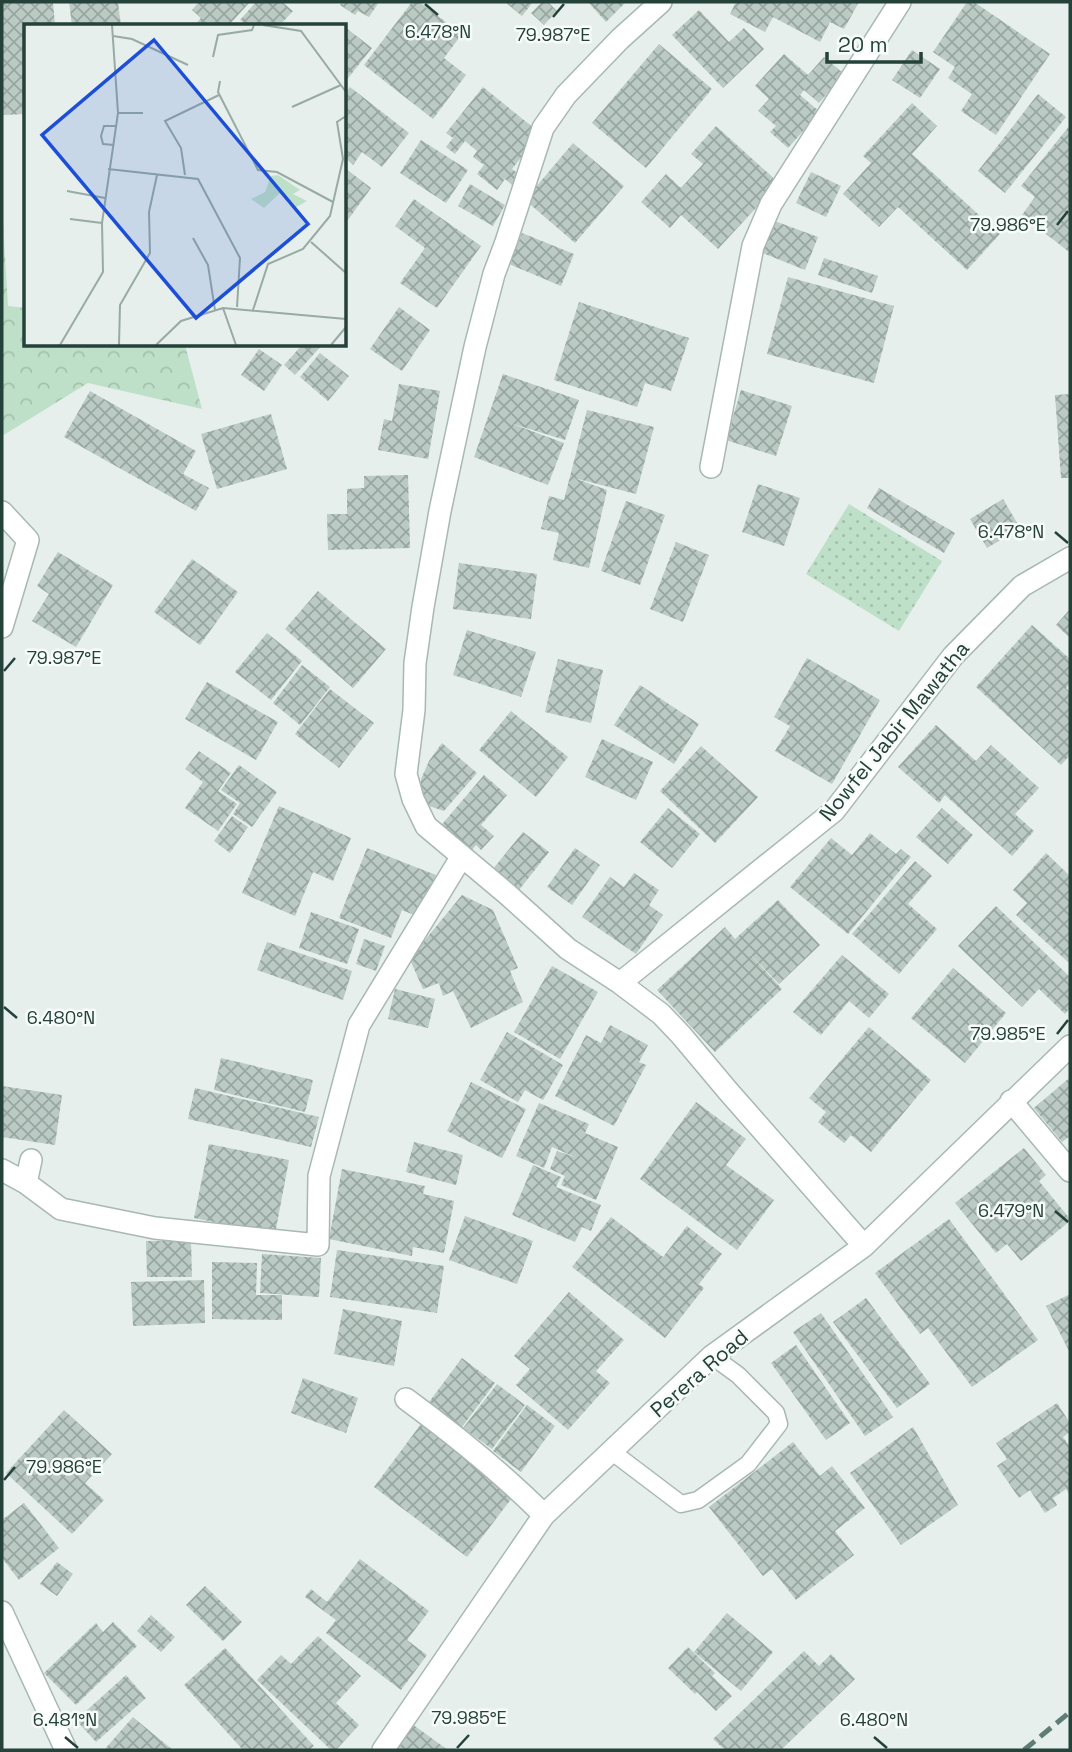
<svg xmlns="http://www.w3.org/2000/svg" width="1072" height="1752" viewBox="0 0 1072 1752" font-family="'Space Grotesk',sans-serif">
<defs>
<pattern id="forest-crowns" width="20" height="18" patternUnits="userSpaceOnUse" patternTransform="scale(1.75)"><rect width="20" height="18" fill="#bfe0c8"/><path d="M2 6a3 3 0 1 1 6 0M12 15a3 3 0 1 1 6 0" fill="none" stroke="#a4c1ad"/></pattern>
<pattern id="park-dots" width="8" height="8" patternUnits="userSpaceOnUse" patternTransform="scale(1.75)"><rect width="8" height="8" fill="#bfe0c8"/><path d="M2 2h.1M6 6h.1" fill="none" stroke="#a4c1ad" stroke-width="1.8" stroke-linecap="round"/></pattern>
<pattern id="building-cross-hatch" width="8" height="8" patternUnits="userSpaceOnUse" patternTransform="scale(1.75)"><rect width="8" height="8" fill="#bbcac4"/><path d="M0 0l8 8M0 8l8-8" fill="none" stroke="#98a6a0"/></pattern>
</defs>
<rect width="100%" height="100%" fill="#e6efeb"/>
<path fill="url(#forest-crowns)" d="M2,205L8,306L26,308V345H185L202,409L88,383L2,436Z"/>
<path fill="url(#park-dots)" d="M849,504L942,561L899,631L806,574Z"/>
<path fill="url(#building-cross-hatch)" d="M2,2H53L55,26H26V114L2,115Z
M69,2H118L121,26H72Z
M199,2H250L228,26H194L201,18L192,10Z
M256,2H282L293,11L279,26H248L240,20Z
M342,2H379L369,17L358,11L355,15L340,5Z
M412,2H419L462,34L444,58L466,75L433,119L364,65Z
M505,2H533L522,16Z
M542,2H548L557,11L544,25L531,13Z
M588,2H626L606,22Z
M736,2H859L844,29L830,22L820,42L773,17L765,32L730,14Z
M967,2H974L1050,54L996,135L961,111L972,94L948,78L955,67L933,52Z
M699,10L729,42L744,28L764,49L723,88L672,35Z
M345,27L372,48L345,82Z
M659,44L712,89L646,168L592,123Z
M912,50L940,69L920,98L892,80Z
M784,54L808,75L824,57L844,74L819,103L804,90L800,95L820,112L788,148L770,132L776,126L758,111L769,99L755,86Z
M350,87L409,133L382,167L362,152L353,165L345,158V93Z
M483,87L535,129L528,137L533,142L512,169L520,175L512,185L505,179L497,190L477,174L484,165L473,157L477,151L465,141L455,154L446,147L453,138L446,133Z
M1038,94L1066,117L1005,193L978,171Z
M912,103L937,126L912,154L1000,234L967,270L898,207L879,227L843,194L871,163L863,156Z
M1070,125V249L1069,252L1022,215L1035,197L1021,186Z
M716,126L779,183L718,249L681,215L670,228L641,202L666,174L681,188L703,164L691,154Z
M421,140L468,170L446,203L400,173Z
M573,143L624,186L575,243L525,200Z
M345,168L371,188L345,224Z
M811,172L841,186L826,217L796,203Z
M470,184L505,205L493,226L458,206Z
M414,199L481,246L437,308L400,283L425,248L395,226Z
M772,220L818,237L805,270L760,252Z
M522,233L574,254L561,286L509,264Z
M824,258L878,276L872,293L818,275Z
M788,277L894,306L874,383L767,354Z
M579,302L689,338L671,391L645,383L637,407L554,380Z
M399,307L430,330L402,371L370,349Z
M302,345H322L295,375L284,365Z
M259,349L282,365L264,391L241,375Z
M320,353L349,376L328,401L300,377Z
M503,374L579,400L565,440L510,423L564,443L548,485L474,457Z
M399,384L440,391L428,459L378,450L384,419L392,421Z
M741,390L792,406L776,456L726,440Z
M90,391L196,451L183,474L209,488L196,511L64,437Z
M1070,394V478H1061L1055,395Z
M587,410L654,427L636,494L574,478L607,490L589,568L553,560L559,533L541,529L549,496L564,500Z
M271,414L287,469L217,489L201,434Z
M408,475L410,548L328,550L327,514H347V489L364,488V476Z
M758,484L800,498L784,546L742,532Z
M879,488L955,533L944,553L867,508Z
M1003,499L1020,528L987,548L970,519Z
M626,501L665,515L640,585L601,571Z
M676,542L709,555L683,622L650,609Z
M58,552L113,585L76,647L32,621L49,594L37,586Z
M192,559L238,592L200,645L154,612Z
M459,563L537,574L531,619L453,609Z
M318,591L386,649L353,688L285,629Z
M1070,609V638L1056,625Z
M1032,625L1070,659V684L1066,688L1070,692V755L1061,765L976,687Z
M467,630L536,652L521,697L453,675Z
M267,633L302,661L271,700L235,672Z
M807,658L880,700L832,784L775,751L790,726L774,717Z
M558,659L603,670L591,723L545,712Z
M302,665L330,687L300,725L273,703Z
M207,682L278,722L256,760L185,719Z
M640,685L699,724L674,764L614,725Z
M330,689L374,723L339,768L295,734Z
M511,711L568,757L536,797L479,750Z
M936,725L976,761L991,745L1039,788L1015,814L1034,831L1012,856L945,795L939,803L898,767Z
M602,739L653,762L636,800L585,777Z
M442,743L477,773L444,811L429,806L420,795L421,779L429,761Z
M701,746L758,797L715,843L660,791Z
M199,751L231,773L218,791L237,804L218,831L185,808L203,782L185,769Z
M239,765L277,792L252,827L233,814L240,803L221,790Z
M484,775L507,795L481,825L494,836L481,850L476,845L468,855L438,829Z
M279,806L351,838L333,881L313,872L295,916L242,893Z
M668,808L700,834L672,868L640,842Z
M942,808L973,835L948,864L916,837Z
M232,816L248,827L230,853L214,841Z
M523,832L549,852L519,890L493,869Z
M870,833L896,854L901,849L911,857L848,934L790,887L831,838L852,855Z
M367,848L436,875L419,917L402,910L391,938L339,918Z
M575,848L600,865L572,905L547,887Z
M1046,853L1070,876V959L1068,962L1016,915L1027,903L1013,890Z
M915,861L932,876L908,904L937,929L899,974L852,934Z
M634,873L659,890L649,905L663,915L636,954L582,917L610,877L624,887Z
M462,895L493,910L518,968L510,971L523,1002L471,1028L453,991L443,996L439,983L423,989L411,962L420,946Z
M778,900L820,945L779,984L747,951L782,989L715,1052L657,990L725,927L735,939Z
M996,906L1070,977V1008L1065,1014L1039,989L1022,1007L958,946Z
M311,912L359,929L347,964L299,948Z
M364,939L385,946L376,971L356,964Z
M267,942L352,971L343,1000L257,970Z
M842,955L889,994L869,1018L849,1001L821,1035L793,1012Z
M552,966L598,992L560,1059L514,1032Z
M953,968L1006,1013L965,1063L911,1018Z
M395,989L435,999L428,1028L388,1019Z
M610,1025L648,1045L639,1062L646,1065L614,1126L555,1096L586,1035L601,1043Z
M869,1027L931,1080L871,1152L851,1135L844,1143L818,1122L826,1112L809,1098Z
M507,1032L563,1065L543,1100L525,1090L518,1102L480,1080Z
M221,1058L313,1080L305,1112L214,1090Z
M1068,1079L1070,1082V1136L1062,1142L1034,1108Z
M471,1082L526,1109L502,1158L447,1131Z
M2,1086L62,1095L55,1145L2,1137Z
M195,1088L319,1117L311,1147L188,1119Z
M696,1102L746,1139L726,1165L774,1200L737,1250L640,1179Z
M539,1103L589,1124L585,1133L618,1147L596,1200L561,1185L565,1176L550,1169L557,1151L575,1157L552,1147L544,1168L516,1156Z
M414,1142L463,1155L456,1185L406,1172Z
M209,1144L289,1160L275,1234L194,1218Z
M1024,1148L1046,1175L1039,1181L1070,1219V1221L1021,1261L1007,1244L996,1253L955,1203Z
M533,1165L561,1177L556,1187L601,1205L591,1231L582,1227L575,1242L512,1215Z
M342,1169L425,1186L423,1194L454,1201L444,1253L413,1247L412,1256L329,1239Z
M465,1216L533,1241L517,1284L449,1260Z
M611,1217L663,1257L687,1226L722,1254L699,1284L704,1288L665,1338L572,1267Z
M949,1219L1038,1340L972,1387L928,1328L920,1334L875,1273Z
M146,1241H191L192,1277H147Z
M337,1250L444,1266L437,1313L330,1297Z
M262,1254L321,1258L319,1297L260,1293Z
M212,1262L257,1263L256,1295H282V1320L212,1319Z
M204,1280L205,1323L133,1326L131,1282Z
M569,1292L624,1340L596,1371L610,1383L568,1430L516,1385L530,1369L514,1356Z
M1070,1294V1353L1046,1306Z
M866,1298L930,1384L897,1408L833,1322Z
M343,1309L402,1321L394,1366L334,1354Z
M821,1313L893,1417L865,1436L793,1332Z
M796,1345L850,1423L826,1440L771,1363Z
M462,1358L495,1383L462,1427L429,1402Z
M303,1378L358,1398L346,1433L291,1413Z
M497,1384L525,1405L492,1449L463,1428Z
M1057,1403L1070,1423V1432L1063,1437L1070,1447V1495L1066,1489L1053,1498L1057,1505L1045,1513L1030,1490L1019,1498L997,1466L1007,1459L996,1443Z
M527,1405L555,1426L521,1472L493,1451Z
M64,1410L112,1454L85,1483L104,1500L72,1534L6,1473Z
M421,1424L515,1494L467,1557L374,1487Z
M913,1427L958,1505L901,1545L850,1473Z
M793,1442L820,1476L832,1466L865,1508L835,1531L854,1555L796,1600L772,1569L763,1576L709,1507Z
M24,1503L59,1548L19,1580L2,1558V1520Z
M360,1559L429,1611L407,1640L427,1655L401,1690L326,1633L336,1620L305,1597L311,1589L327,1602Z
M57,1562L73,1574L57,1596L40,1584Z
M205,1586L242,1622L223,1641L186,1605Z
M727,1613L773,1652L741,1691L694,1652Z
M151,1615L175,1637L161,1652L137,1631Z
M113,1622L137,1646L76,1705L44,1673L96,1623L103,1632Z
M318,1636L361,1676L336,1703L359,1725L336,1750H331L257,1680L281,1655L291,1664Z
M688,1647L715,1673L712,1676L732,1696L716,1711L697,1692L695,1694L668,1668Z
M225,1648L314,1746L309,1750H243L184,1685Z
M804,1651L819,1666L831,1654L855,1679L781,1750H725L713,1739Z
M126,1675L146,1698L96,1742L76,1720Z
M133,1717L152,1733L173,1750H104Z
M412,1724L448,1750H394Z"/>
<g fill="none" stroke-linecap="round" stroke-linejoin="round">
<defs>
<path id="service" d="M611,1451L681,1504L698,1500L748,1464L779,1424L776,1413L738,1375L712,1356"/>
<path id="minor" d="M661,2L620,39L566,95L543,128L506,242L494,274L475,347L440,511L423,607L415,663L414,710L406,774L413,799L426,826L507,894L568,949L620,983L661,1014L681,1035L728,1091L864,1246
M711,467L753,246L771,204L900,2
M2,512L28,540L2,627
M620,983L834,811L953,656L1022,586L1070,558
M1011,1101L1070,1171
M2,1170L26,1183L61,1209L155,1228L318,1245L319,1176L359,1025L462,856
M26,1183L31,1160
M406,1399C455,1435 501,1472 544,1515
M2,1612L66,1750
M383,1750L544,1515L712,1356L864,1246L1070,1046"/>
</defs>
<use href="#service" stroke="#a8b8b2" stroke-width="19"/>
<use href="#minor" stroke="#a8b8b2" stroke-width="24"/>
<use href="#service" stroke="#fff" stroke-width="16"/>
<use href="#minor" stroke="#fff" stroke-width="21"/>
<path stroke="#5f7d75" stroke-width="5" stroke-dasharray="14 7" stroke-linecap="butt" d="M1024,1750L1070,1712"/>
</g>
<path fill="none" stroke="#24423a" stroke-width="2.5" d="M425,4L438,15M553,17L564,4M1057,225L1068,211M1055,532L1068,543M4,671L15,658M4,1007L17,1018M1057,1034L1068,1020M1055,1211L1068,1222M4,1480L15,1467M65,1737L78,1748M874,1737L887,1748M457,1748L469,1735"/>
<g text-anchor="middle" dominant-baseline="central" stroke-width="5" stroke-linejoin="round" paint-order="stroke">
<g font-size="21" fill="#24423a" stroke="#f7fbf9">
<text transform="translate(894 731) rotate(-51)">Nowfel Jabir Mawatha</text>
<text transform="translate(699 1373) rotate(-41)">Perera Road</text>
</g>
</g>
<g transform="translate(24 24)">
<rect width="322" height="322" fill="#e6efeb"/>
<path d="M254,151L276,166L269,170L283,177L271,184L256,169L240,184L227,175L241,168L247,152Z" fill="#bfe0c8"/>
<path fill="none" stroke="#98aaa4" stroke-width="2" d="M239,1L277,7L322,68M89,12L108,15L164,41M189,33L194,11L228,6L230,1M196,57L194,68L234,146L253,148L309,178M268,83L317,61M94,89H119M90,121L79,120L77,112L80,102H93M84,145L174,155L216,234L213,283M161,151L157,124L141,97L195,71M43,167L81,174M46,195L78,199M169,214L184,241L191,286M287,218L322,249M199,284L212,321M229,286L244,240L279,225L306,192L319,135L313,98L322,92M36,321L79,248L78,199L94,89L88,1M95,321L96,281L126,229L125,188L133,151M132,321L157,297L199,284L322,295M307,321L322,303"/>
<path fill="#1d4ed8" fill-opacity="0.15" stroke="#1d4ed8" stroke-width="3.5" d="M130,16L284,200L172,294L18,111Z"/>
<rect width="322" height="322" fill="none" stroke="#24423a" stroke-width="3.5"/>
</g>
<g font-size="18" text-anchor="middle" fill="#24423a" stroke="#f7fbf9" stroke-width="5" stroke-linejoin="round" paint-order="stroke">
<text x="438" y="38">6.478°N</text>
<text x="553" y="41">79.987°E</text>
<text x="1008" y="231">79.986°E</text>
<text x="1011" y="538">6.478°N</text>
<text x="64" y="664">79.987°E</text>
<text x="61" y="1024">6.480°N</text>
<text x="1008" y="1040">79.985°E</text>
<text x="1011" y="1217">6.479°N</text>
<text x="64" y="1473">79.986°E</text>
<text x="469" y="1724">79.985°E</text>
<text x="65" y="1726">6.481°N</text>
<text x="874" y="1726">6.480°N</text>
</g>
<rect width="1072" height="1752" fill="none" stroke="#24423a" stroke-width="7"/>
<path d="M827 52v10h94v-10" fill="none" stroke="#24423a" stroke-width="3.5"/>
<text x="838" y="52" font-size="21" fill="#24423a" stroke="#f7fbf9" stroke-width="5" paint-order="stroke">20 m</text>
</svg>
